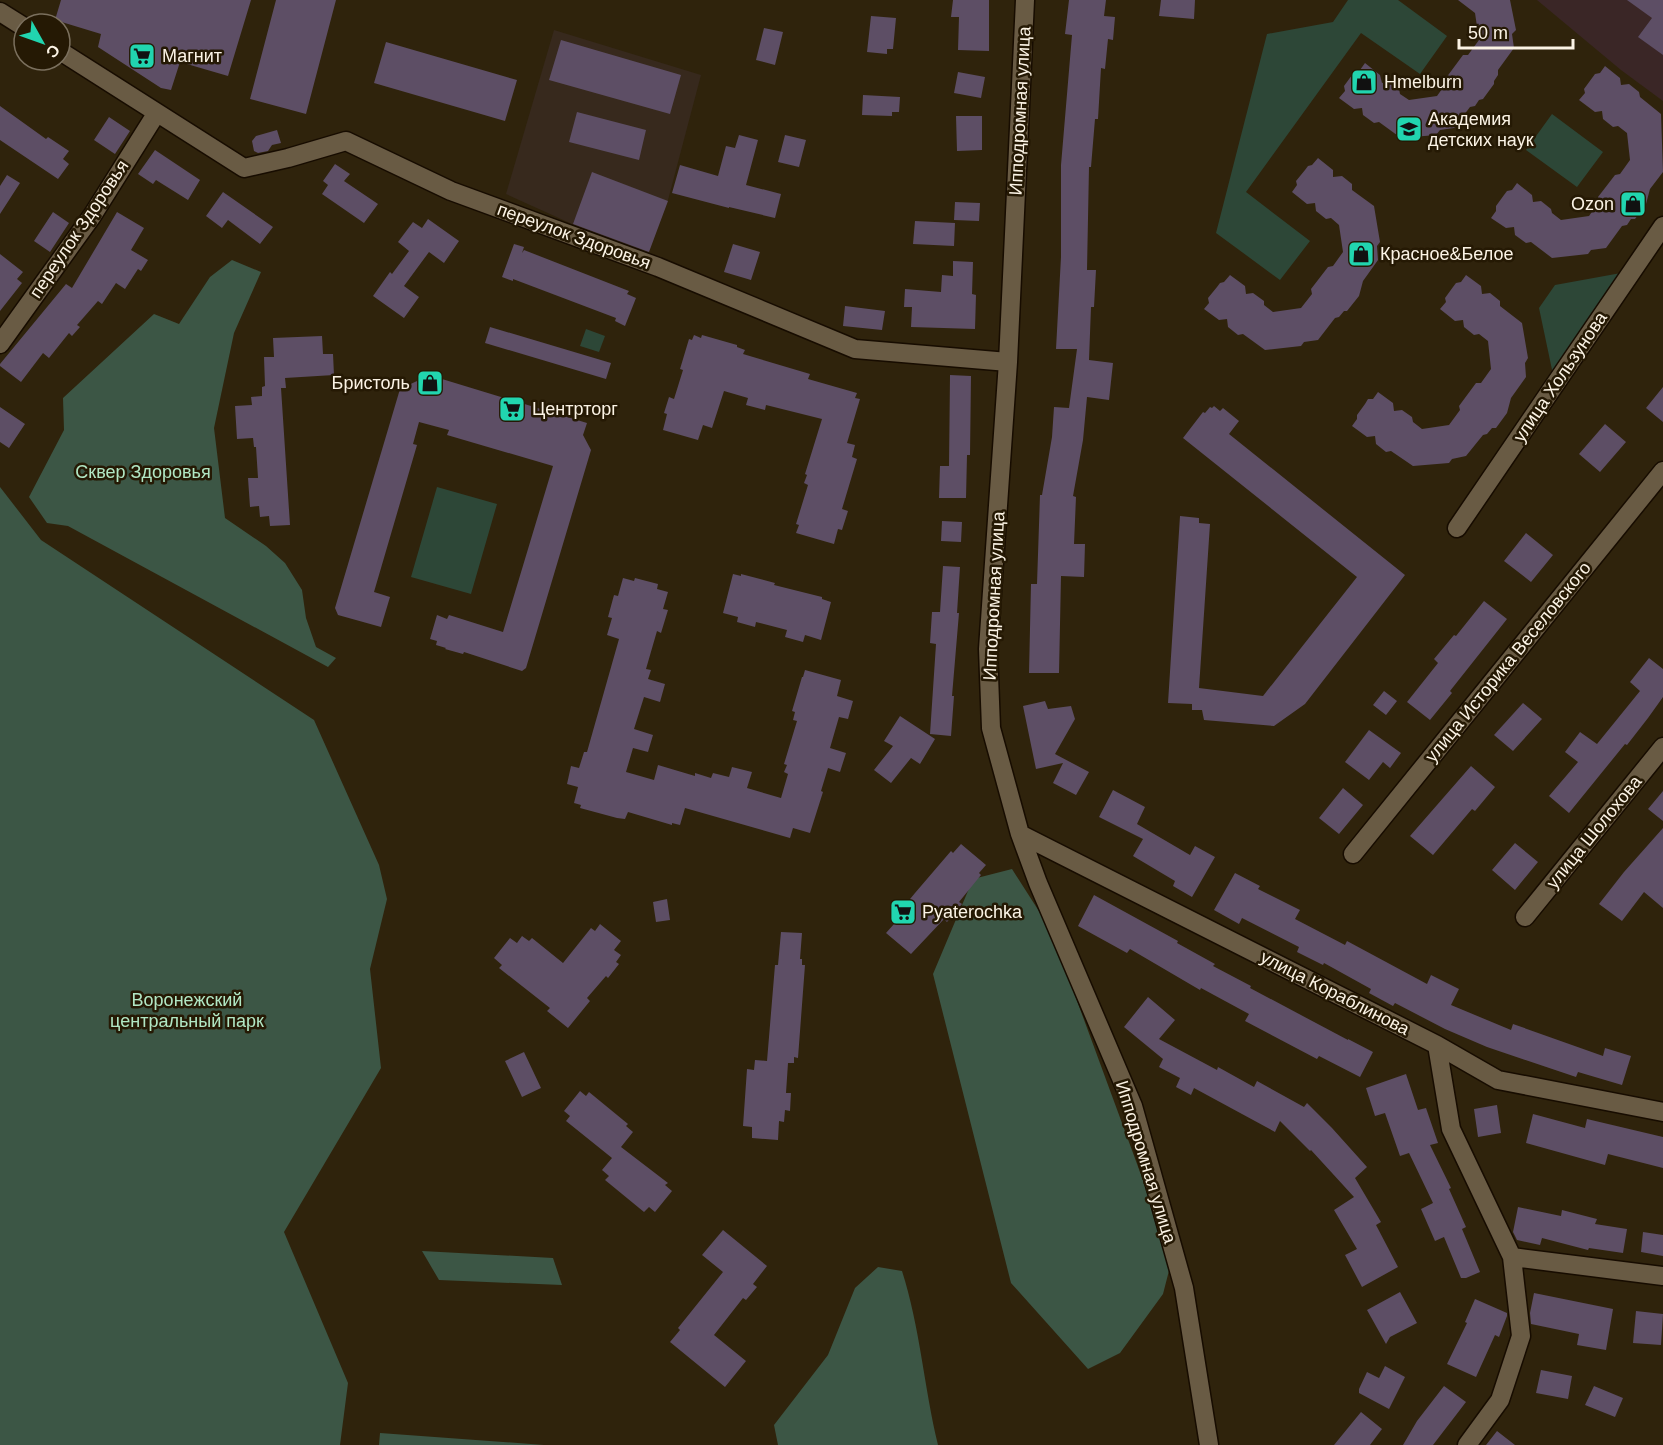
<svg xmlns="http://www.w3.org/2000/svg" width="1663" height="1445" viewBox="0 0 1663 1445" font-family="Arial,sans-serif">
<rect width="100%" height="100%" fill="#2f230c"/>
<path fill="#3a2626" d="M1537,0H1663V101L1621,70Z"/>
<path fill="#37291d" d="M554,30L701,75L668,200L648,253L572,224L506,194Z"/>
<path fill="#2d4737" d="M1348,0H1398L1447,36L1420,74L1361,33L1246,192L1310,241L1280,280L1216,233L1267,34L1333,22Z
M1552,114L1603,152L1577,187L1526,150Z
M1632,271L1555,384L1539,308L1555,285Z
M586,329L605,336L599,352L580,346Z
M437,487L497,504L471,594L411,577Z"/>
<path fill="#3c5645" d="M232,260L261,272L234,333L214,428L225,518L266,546L285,563L302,590L306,618L316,647L336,658L328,667L68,526L47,523L29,497L64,430L63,398L154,314L179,324L210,277Z
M0,487L41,540L314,720L379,865L387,899L370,969L381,1068L284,1232L348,1383L340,1445H0Z
M1012,869L1051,930L1172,1259L1163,1294L1120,1353L1088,1369L1011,1283L933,974L973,879Z
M422,1251L553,1258L562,1285L439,1280Z
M878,1267L902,1271C920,1327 924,1387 938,1445H778L774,1425L828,1355L855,1288Z
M380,1433L544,1445H379Z"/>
<path fill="#5d4e65" d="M61,0H251L228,76L180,62L171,90L161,88L98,47L101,34L55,20Z
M276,0H336L306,114L250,99Z
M953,0H989V51L958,50L959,17H951Z
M1069,0H1106L1104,16L1115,17L1113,40L1108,39L1105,69L1101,68L1098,119H1095L1091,167H1089L1087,270H1096L1094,307H1091L1089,360L1113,363L1109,400L1087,397L1083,440L1073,496L1076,497L1074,544H1085L1084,577L1061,576L1059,673H1029L1031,584H1037L1040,495H1042L1052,437L1054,407L1069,408L1077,349H1056L1061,257V165L1072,35L1065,34Z
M1161,0H1195L1194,19L1159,16Z
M1458,0H1510L1516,30L1512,34L1514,48L1498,70V75L1494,81V84L1483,99L1479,100L1475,106L1470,107L1454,128L1440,130L1436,135L1401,138L1379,122L1374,123L1363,115L1362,108L1354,109L1339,98L1345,91L1344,86L1355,71L1360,70L1365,63L1380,75L1382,83L1389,81L1399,89L1400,94L1409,100L1437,96L1447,82L1446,78L1463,55H1468L1479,40L1475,13Z
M1627,0H1663V55L1638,37L1652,18Z
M871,16L896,18L893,49H887V54L867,52Z
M764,28L783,32L775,65L756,60Z
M561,40L681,75L670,114L549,80Z
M386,42L517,80L505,121L374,83Z
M1605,66L1620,78L1621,85L1629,84L1639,92L1640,97L1661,114L1663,172L1650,189L1646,204L1641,211L1635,219H1631L1627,225L1622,226L1606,248L1591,250L1588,254L1552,258L1531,242L1526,243L1515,235L1514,227L1506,228L1491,218L1496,211V206L1504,195L1507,191L1512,190L1517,183L1532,195L1533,202L1541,201L1551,209L1552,213L1561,220L1589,216L1599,202L1598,197L1615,175L1620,174L1630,160L1627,133L1618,126L1613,127L1603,119L1602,111L1595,112L1579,100L1585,93L1584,89L1595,74L1600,73Z
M958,72L985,77L981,98L954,93Z
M863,95L900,97L899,112H892V116L862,115Z
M0,106L46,139L48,137L69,151L63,159L69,164L58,179L0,140Z
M577,112L646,130L639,160L569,142Z
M956,116H982V150L957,151Z
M109,117L130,131L115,154L94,140Z
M277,130L281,143L272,145L268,151L258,153L254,151L252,141L256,136Z
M739,135L758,140L746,185L781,194L775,218L729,207V208L672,193L680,165L718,176L726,146L735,148Z
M785,135L806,140L799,167L778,162Z
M155,150L200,180L188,200L156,180L153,184L138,174Z
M1318,158L1333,170V177L1342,176L1352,184V190L1374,206L1380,242L1377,246L1378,260L1363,281L1359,296L1347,311H1344L1339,317L1335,318L1318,340L1304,342L1301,346L1265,350L1243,334L1238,335L1228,327L1227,319L1219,320L1204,309L1209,303L1208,298L1217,287L1220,283L1224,282L1230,275L1245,286L1246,294L1253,293L1264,301V305L1273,312L1301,308L1312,294L1311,289L1328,267L1333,266L1343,252L1339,225L1331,218L1326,219L1316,211L1315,203L1307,204L1292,192L1297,185L1296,181L1305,170L1308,166L1312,165Z
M335,164L350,174L344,181L378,204L364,223L322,194L328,185L323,181Z
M592,172L668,201L649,252L573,224Z
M7,175L20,183L0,214V186Z
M223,192L273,227L260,244L228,220L222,228L206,216Z
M955,202L980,203L979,221L954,220Z
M53,212L69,223L50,252L34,241Z
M117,212L144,228L131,250L148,260L141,271L138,269L125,289L116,283L102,304L98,301L77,325L80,327L72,336L69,333L49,358L43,353L21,382L0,366V364L66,284L72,288Z
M428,219L459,241L444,263L429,252L404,286L419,297L404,318L373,296L390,272L392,274L409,251L398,242L413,222L422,228Z
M915,221L955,223L954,246L913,244Z
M514,244L524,247L522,253L524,250L629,291L627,294L636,298L625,326L615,321L616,318L513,279V281L502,277Z
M733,244L760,252L751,280L724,272Z
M0,254L23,272L17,279L22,283L0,311Z
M953,261L973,262L972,294L976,295L975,329L911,327L912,307H904L905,289L941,292L942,275L953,276Z
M1466,275L1481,286L1482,294L1490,293L1500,301V306L1522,323L1528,358L1525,363L1526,377L1511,398L1507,413L1496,428H1492L1487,434L1483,435L1466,456L1452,459L1449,463L1413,466L1391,451L1386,452L1376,444L1375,436L1367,437L1352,426L1357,419V415L1365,404L1368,399H1373L1378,392L1393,403L1394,411L1402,410L1412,417L1413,422L1422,429L1449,425L1460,410L1459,406L1476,383H1481L1491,369L1488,341L1479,334L1474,335L1464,327L1463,320L1455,321L1440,309L1446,302L1445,298L1453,287L1456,283L1461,282Z
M845,306L885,311L882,330L843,326Z
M490,327L611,363L606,379L485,343Z
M694,335L701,338L702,335L737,345V347L745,350L743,354L810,374L808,379L857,393L855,398L860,399L847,443L855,445L852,457L857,459L842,509L848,511L842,530L838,529L834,544L796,533L799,525L796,524L808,485L804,483L807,475L805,474L822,419L766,405L765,410L746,405L748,398L724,391L712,428L703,425L698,440L663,430L667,414L664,413L669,397L674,399L683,370L680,369L689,339L692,340Z
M322,336L323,354H333L334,375L285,378L286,388H281L290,525L270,526L269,516L260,517L259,506L250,507L248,478H258L256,447H254L253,438L237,439L235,406L252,405L251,397L262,396V387L265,386L264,357H274L273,338Z
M419,372L587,423L583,435L591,450L526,668L522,671L464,652L463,654L445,649L446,648L436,645L437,641L430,639L437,615L447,619L449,615L503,632L553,466L447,435L449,430L419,422L413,444L417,445L374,592L390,597L381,627L338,615L335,608L400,389L417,381Z
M950,375L971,376L970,455H967L966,498H939L940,466H949Z
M1663,387V422L1646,408Z
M1214,406L1220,411L1223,408L1239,421L1229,434L1405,575L1305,704L1274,726L1204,720L1202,710H1192V704L1168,703L1180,516L1199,518V523L1210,524L1199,688L1263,696L1357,577L1183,438L1203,412L1205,413L1210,407L1212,408Z
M0,407L25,424L9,448L0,442Z
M1605,424L1626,442L1600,472L1579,454Z
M942,521L962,522L961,542L941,541Z
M1526,533L1553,555L1531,582L1504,561Z
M943,566L960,567L957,613H959L952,696H954L951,736L930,734L936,644L930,643L932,612H940Z
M733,574L741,576V574L775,583L774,585L822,597V599L831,602L821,640L805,635L803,642L785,637L787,630L756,622L755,627L737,622L738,617L723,613Z
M623,578L634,581L635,578L658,584L657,589L668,592L663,609L668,610L661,633L657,631L646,669L651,670L648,679L665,684L660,702L644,697L634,729L653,735L648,752L633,748L626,772L654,780L658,765L695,776V773L711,778L713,773L729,777L732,767L752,772L747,788L781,798L788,774L784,772L787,765L784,764L797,721L793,720L795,712L792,711L802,677H803L805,670L841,680L837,696L853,701L848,719L839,717L830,748L846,753L840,772L828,768L821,791L823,792L810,833L793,828L790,838L685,808L680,825L672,823V825L628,812L625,819L617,818L580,808L581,805L574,803L578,787L567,784L571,766L579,768L584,752H587L619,639L607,635L612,618L608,617L614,595L618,596Z
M1484,601L1507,619L1450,691L1452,693L1430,720L1407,702L1438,663L1434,659L1454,635L1456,636Z
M1649,658L1663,669V697L1648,718L1627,745L1625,744L1569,813L1549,796L1578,762L1565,752L1580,732L1597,744L1640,691L1630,682Z
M1384,691L1397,701L1386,715L1373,705Z
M1045,701L1048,709L1071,706L1075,719L1055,754L1089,772L1076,795L1053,783L1063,763L1036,769L1023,706Z
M1523,703L1542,719L1513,751L1494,735Z
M900,716L935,739L920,764L911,758L891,783L874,770L893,746L884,741Z
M1369,730L1401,753L1390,768L1383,762L1369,780L1345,762Z
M1471,766L1495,787L1475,811L1472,809L1433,855L1410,836Z
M1343,788L1363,805L1339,834L1319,818Z
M1113,790L1145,807L1137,824L1190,855L1195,846L1215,857L1192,897L1173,886L1175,881L1133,856L1143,839L1099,817Z
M1663,791V821L1648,809Z
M1663,828V908L1644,892L1622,921L1599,904L1624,872Z
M1515,843L1538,862L1515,890L1492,870Z
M961,844L986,865L979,873L981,875L959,902L962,904L947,922L944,919L911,954L886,933L894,924L891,922L915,893L951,851L953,853Z
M1235,873L1260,886L1258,889L1300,910L1295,919L1345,945L1347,941L1427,984L1431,975L1459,989L1451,1005L1511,1030L1513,1024L1603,1056L1605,1048L1631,1056L1622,1085L1578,1072L1576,1077L1487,1047L1445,1029L1395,1003L1393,1006L1369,993L1371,989L1324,963L1323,965L1297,952L1299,947L1242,918L1239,924L1214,910Z
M1094,895L1178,941L1177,943L1215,964L1213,966L1251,986L1250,988L1348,1040V1039L1373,1052L1360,1077L1319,1056L1317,1059L1245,1021L1249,1014L1201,988L1200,990L1130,949L1127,953L1078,926Z
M667,899L670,920L656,922L653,902Z
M600,924L621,941L614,950L621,955L616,962L619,964L608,978L606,976L587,998L590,1001L568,1028L547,1011L550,1008L499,968L502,965L494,958L510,938L517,943L522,936L529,941L532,938L563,963L591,928L595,931Z
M781,932L802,933L800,959H802V965H805L798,1058L794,1057V1063H788L786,1093H791L790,1111L785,1110L784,1122L779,1121L778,1140L752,1138V1127L743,1126L747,1069L754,1070L755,1060L767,1061L775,965H778Z
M1148,997L1175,1020L1159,1039L1217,1070L1218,1067L1254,1087L1257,1081L1304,1107L1307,1103L1332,1128L1367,1167L1355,1178L1381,1222L1376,1225L1398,1267L1362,1287L1345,1255L1357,1249L1334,1210L1354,1197L1311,1150L1310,1151L1280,1121L1275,1132L1194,1088L1191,1095L1176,1087L1180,1078L1159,1067L1163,1059L1124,1027Z
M524,1052L541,1088L522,1097L505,1061Z
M1406,1074L1418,1110L1426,1108L1438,1143L1430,1145L1451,1188L1449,1189L1466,1227L1462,1229L1480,1272L1466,1278H1461L1444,1237L1435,1241L1421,1209L1433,1203L1409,1153L1400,1156L1385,1113L1375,1116L1366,1088Z
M580,1091L586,1096L589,1092L628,1124L626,1126L633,1132L621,1147L668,1183L665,1185L672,1191L655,1212L649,1207L644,1212L605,1180L609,1176L602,1170L612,1158L566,1121L570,1116L564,1111Z
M1497,1105L1501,1133L1478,1137L1474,1109Z
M1533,1114L1585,1128L1587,1119L1663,1137V1168L1608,1154L1605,1165L1526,1143Z
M1518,1207L1561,1216L1562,1210L1597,1219L1595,1224L1627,1229L1623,1253L1589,1248L1588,1250L1542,1238L1540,1245L1517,1240L1513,1232Z
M723,1230L767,1266L753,1284L757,1287L746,1300L743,1298L714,1335L746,1361L725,1387L670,1342L680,1330L678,1328L723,1272L702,1255Z
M1643,1232L1663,1235V1256L1641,1252Z
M1400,1292L1417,1323L1390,1337L1386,1344L1367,1310Z
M1534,1293L1613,1309L1606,1350L1577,1345L1579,1334L1531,1324L1530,1313Z
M1475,1299L1507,1313V1316L1499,1337L1495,1335L1476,1377L1447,1364L1467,1323L1465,1322Z
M1636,1311L1663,1314L1661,1345L1633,1343Z
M1385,1366L1405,1377L1389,1409L1359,1393V1389L1367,1372L1379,1378Z
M1541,1370L1572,1376L1568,1399L1536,1393Z
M1444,1386L1466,1402L1433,1445H1403L1417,1421Z
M1594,1386L1623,1398L1615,1417L1585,1405Z
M1361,1412L1382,1429L1370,1445H1334Z
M1497,1431L1515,1445H1486Z"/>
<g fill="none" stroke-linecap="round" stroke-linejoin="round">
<defs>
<path id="minor" d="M1025,0L1008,362L988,649L991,728L1020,834L1038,883L1133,1106L1184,1288L1209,1445
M0,12L24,27
M60,51L244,168L288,158L346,141L451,191L658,267L855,349L1008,362
M0,344L92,216L156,114
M1457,528L1663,226
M1020,834L1437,1045L1498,1080L1663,1112
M1353,854L1663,471
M1525,917L1663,747
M1437,1045L1451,1129L1512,1257L1663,1276
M1467,1445L1500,1400L1521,1336L1512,1257"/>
</defs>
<use href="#minor" stroke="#170c00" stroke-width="21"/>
<use href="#minor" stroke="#695b44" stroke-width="18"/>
</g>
<defs>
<symbol id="supermarket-square" viewBox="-11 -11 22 22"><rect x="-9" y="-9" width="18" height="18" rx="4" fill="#21d5af" stroke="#251904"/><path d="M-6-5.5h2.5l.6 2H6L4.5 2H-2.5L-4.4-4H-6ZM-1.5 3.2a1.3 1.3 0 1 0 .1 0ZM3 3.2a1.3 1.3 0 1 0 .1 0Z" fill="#111"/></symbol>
<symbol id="shop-square" viewBox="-11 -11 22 22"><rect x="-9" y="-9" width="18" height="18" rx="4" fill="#21d5af" stroke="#251904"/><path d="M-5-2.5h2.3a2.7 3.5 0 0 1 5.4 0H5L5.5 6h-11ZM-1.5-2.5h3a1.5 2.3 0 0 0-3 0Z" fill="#111"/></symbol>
<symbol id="school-square" viewBox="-11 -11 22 22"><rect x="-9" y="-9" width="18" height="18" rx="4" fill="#21d5af" stroke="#251904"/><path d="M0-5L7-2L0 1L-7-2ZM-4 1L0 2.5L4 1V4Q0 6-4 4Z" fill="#111"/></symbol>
</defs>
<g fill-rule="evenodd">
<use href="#supermarket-square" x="127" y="41" width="30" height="30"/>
<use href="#shop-square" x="1349" y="67" width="30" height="30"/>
<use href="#school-square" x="1394" y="114" width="30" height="30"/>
<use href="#shop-square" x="1618" y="189" width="30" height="30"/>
<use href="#shop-square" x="1346" y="239" width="30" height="30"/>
<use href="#shop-square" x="415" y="368" width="30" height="30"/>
<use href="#supermarket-square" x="497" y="394" width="30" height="30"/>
<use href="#supermarket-square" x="888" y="897" width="30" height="30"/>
</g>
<g text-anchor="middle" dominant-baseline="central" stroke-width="5" stroke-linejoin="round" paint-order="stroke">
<g font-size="18" fill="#fbf3e5" stroke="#251904" text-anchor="start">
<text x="162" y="56">Магнит</text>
<text x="1384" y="82">Hmelburn</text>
<text x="1428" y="119">Академия<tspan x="1428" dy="21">детских наук</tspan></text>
<text x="1614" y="204" text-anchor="end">Ozon</text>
<text x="1380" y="254">Красное&amp;Белое</text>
<text x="410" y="383" text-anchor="end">Бристоль</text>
<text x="532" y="409">Центрторг</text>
<text x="922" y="912">Pyaterochka</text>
</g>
<g font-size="18" fill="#fbf3e5" stroke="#251904">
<text transform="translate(1020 111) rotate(-87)">Ипподромная улица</text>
<text transform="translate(79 229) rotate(-56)">переулок Здоровья</text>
<text transform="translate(574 236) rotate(20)">переулок Здоровья</text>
<text transform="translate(1560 377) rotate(-56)">улица Хользунова</text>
<text transform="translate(994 596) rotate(-87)">Ипподромная улица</text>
<text transform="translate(1508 662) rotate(-51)">улица Историка Веселовского</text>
<text transform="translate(1594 832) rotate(-51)">улица Шолохова</text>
<text transform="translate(1335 993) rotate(27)">улица Кораблинова</text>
<text transform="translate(1146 1162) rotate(73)">Ипподромная улица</text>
</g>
<g font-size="18" fill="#b1e7c4" stroke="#251904">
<text x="143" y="472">Сквер Здоровья</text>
<text x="187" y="1000">Воронежский<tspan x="187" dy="21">центральный парк</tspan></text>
</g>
</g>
<g transform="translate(42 42) rotate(130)"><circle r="28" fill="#251904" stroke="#7b705e" stroke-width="1.5"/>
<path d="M0-4.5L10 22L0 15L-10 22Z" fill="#21d5af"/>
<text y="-9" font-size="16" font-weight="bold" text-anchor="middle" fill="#fbf3e5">С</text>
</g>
<path d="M1459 39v9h114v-9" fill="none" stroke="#fbf3e5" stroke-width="3"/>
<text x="1468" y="39" font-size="18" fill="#fbf3e5" stroke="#251904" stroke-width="4.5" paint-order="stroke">50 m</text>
</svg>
